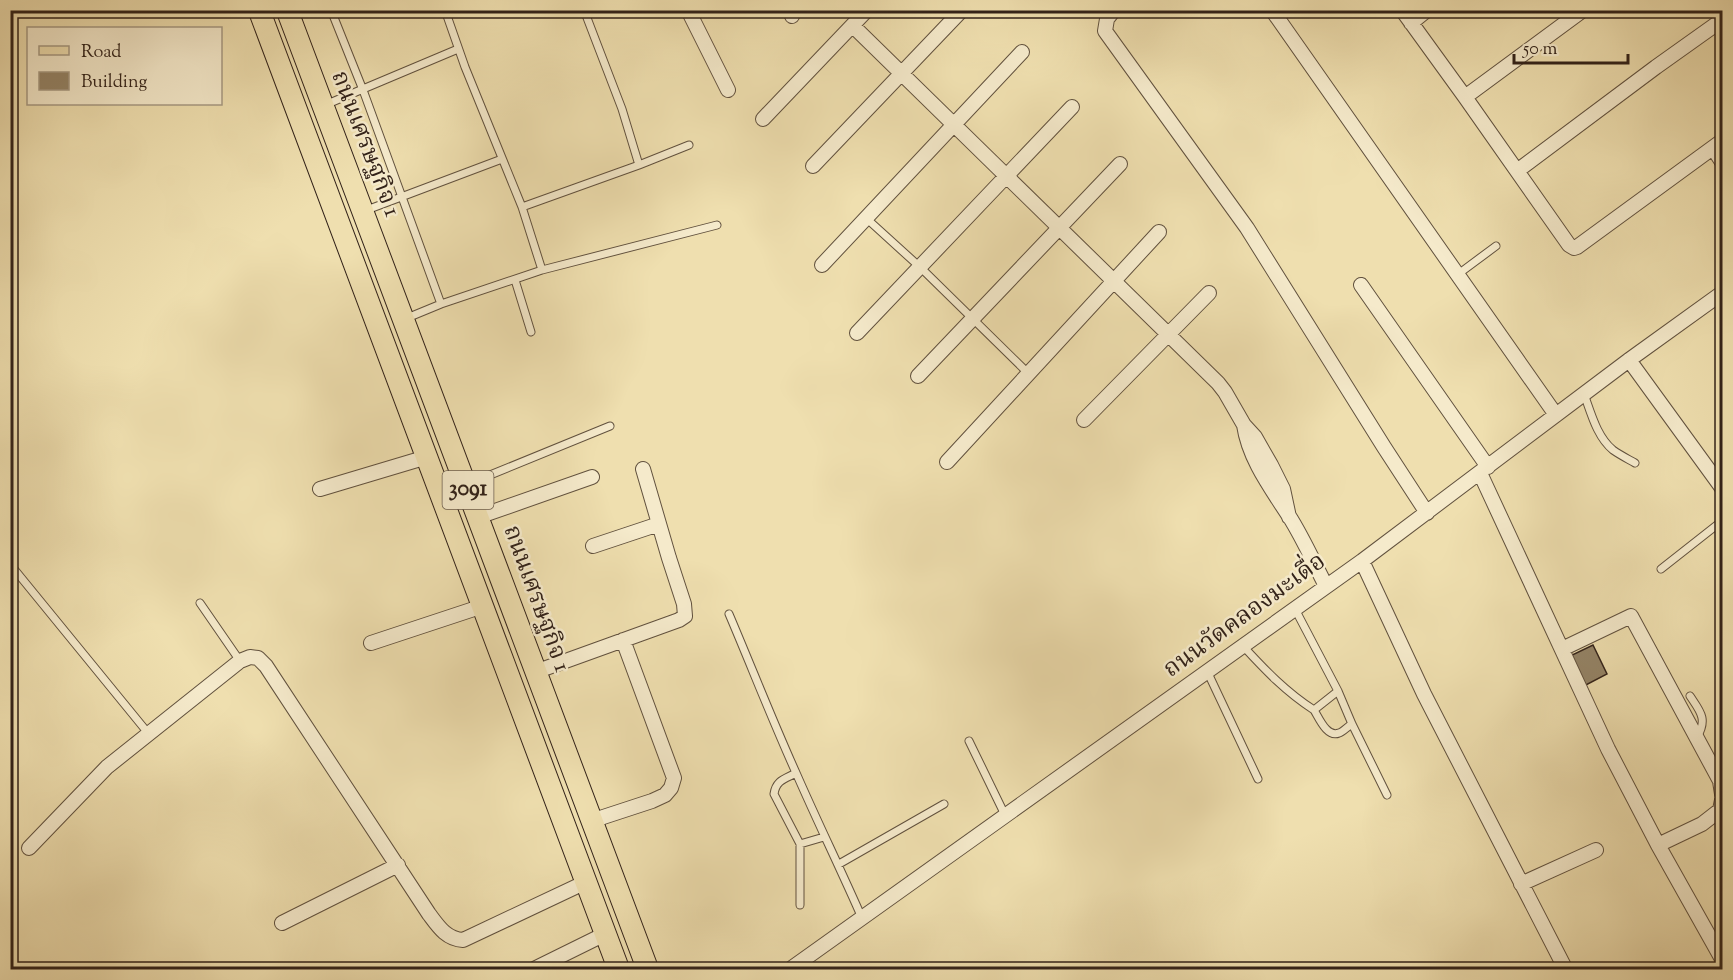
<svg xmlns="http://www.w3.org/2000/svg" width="1733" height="980" viewBox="0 0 1733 980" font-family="'Sorts Mill Goudy','Noto Serif Thai',serif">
<rect width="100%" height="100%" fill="#efdfaf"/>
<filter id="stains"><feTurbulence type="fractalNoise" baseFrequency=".00333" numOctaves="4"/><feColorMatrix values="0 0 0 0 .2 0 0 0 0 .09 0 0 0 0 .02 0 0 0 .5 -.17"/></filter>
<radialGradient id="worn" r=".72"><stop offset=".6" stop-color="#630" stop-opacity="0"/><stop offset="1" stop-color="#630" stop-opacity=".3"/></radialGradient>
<path fill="#948467" stroke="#322219" stroke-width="1.5" d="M1593,645L1607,674L1584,686L1570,656Z"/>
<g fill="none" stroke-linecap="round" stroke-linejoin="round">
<defs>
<path id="lane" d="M331,10L363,90L441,304
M325,105L458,49
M639,165L689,145
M522,207L639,165L622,109L584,10
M364,211L502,159
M866,218L921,268L1029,374
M542,270L717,225
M1457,275L1496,246
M515,280L531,332
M407,318L441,304L542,270L522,207L465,67L445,10
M1584,394C1591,413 1597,437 1613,450C1620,455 1628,459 1635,463
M468,484L610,426
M10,564L148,733
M1661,569L1722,521
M200,603L240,661
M1295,609L1338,691L1352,724L1387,795
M729,614C752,668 773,722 797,775C818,823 841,870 862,918
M1243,646C1265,670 1286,692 1314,710L1338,691
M1207,671L1258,779
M1690,696C1700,711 1708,719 1697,737
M1314,710C1319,718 1327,738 1339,733C1343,732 1348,726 1352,724
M969,741L1005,815
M796,773C785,779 776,780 774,794L800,844L824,837
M839,864L944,804
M800,905V844
M1607,970L1609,969"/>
<path id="street" d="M688,10L728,90
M790,10L792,16
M1114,10L1107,19L1105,31L1247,228L1384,447L1427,513
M1272,10L1556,415
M1402,10L1465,97L1569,245L1574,248L1577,247L1722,141
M1411,23L1427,10
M853,26L1218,383L1225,392L1244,425L1255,437L1271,465L1283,489L1289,517
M1465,97L1583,10
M763,119L867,10
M1713,148L1722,162
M813,166L962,10
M1517,171L1656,67L1722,20
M822,265L1022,52
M1361,285L1488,467
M857,333L1072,107
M1629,360L1722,488
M918,376L1120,164
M1084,420L1209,293
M1244,425C1249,459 1271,488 1289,516C1303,538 1314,563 1326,586
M947,462L1159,232
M1480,473L1608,749L1658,845L1722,959
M320,489L427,457
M478,517L592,477
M593,546L659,524
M1362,561L1424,694L1566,970
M371,643L483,606
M1562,649L1631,616L1720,781L1722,794
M535,672L679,620L685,616L684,604L669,558L643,469
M591,821L652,801L665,795L671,788L674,778L623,640
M1658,845L1702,824L1720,810L1722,800
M29,848L107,767L240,661L250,657L258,658L266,666L429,914C438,926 446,939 463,940L586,882
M1521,884L1596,850
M282,923L398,865
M532,970L605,934
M789,970L1362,561L1629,360L1722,293"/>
<path id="primary" d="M259,10L619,970
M287,10L648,970"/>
</defs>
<use href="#lane" stroke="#61513e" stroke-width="9"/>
<use href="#street" stroke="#61513e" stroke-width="16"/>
<use href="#primary" stroke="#322219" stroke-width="23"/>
<use href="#lane" stroke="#f5eacb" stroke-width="7"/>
<use href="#street" stroke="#f5eacb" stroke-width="14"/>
<use href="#primary" stroke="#efdfaf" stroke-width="21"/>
</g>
<g text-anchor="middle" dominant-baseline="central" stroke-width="5" stroke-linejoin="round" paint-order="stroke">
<rect fill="#f5eacb" stroke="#6c5e4e" stroke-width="1.5" x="442.5" y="471" width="51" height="38" rx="4.5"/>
<g font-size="22" font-weight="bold" fill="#322219">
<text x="468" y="490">3091</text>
</g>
<g font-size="24" fill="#322219" stroke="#f5eacb">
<text transform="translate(365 144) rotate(69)">ถนนเศรษฐกิจ 1</text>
<text transform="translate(536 599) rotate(70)">ถนนเศรษฐกิจ 1</text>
<text transform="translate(1245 616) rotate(-36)">ถนนวัดคลองมะเดื่อ</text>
</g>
</g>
<rect width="1733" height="980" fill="none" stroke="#efdfaf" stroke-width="36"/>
<rect x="12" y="12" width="1709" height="956" fill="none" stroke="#322219" stroke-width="3"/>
<rect x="18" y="18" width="1697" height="944" fill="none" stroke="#322219" stroke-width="1.5"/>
<rect x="27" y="27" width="195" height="78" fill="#f5eacb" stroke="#a79a84" stroke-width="1.5"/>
<rect x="39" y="46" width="30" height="9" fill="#efdfaf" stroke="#a79a84" stroke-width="1.5"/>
<text x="81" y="57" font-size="18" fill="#322219">Road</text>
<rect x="39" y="72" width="30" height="18" fill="#948467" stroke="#a79a84" stroke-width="1.5"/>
<text x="81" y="87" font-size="18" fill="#322219">Building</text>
<path d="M1514 54v9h114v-9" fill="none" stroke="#322219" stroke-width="3"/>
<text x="1523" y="54" font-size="18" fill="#322219" stroke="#f5eacb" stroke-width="4.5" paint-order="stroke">50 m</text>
<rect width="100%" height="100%" filter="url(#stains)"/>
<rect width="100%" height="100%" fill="url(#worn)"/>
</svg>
